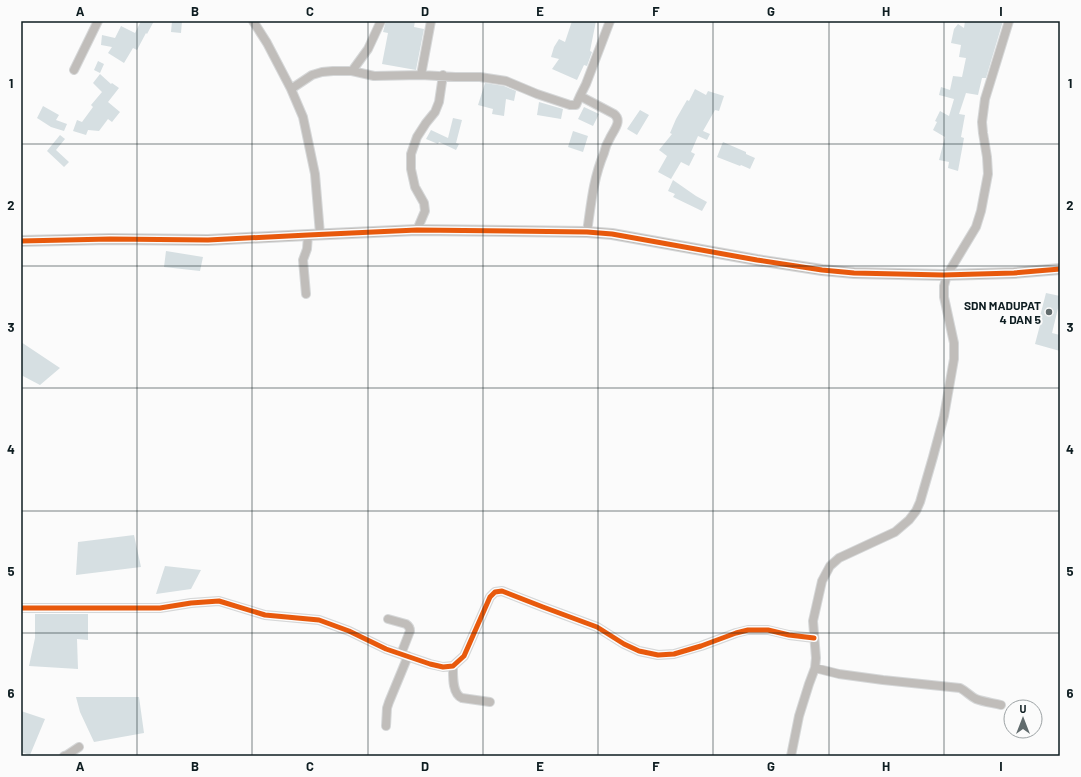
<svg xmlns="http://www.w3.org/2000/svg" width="1081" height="777" viewBox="0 0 1081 777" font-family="Barlow,sans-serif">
<rect width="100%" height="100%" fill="#fbfbfb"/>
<path fill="#d6dfe2" d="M141,21H154L147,34L146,33L137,50L133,48L124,63L108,53L112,47L101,45L102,35L115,38L121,26L135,33Z
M172,21H182L181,33L171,32Z
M386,21H415L414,27L424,29L416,70L382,64L388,33L383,32Z
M572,21H596L590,51L592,52L587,66L584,65L577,80L552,69L559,59L551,57L554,47L559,39L565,42Z
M965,21H1003L986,78H982L978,95L966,93L959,114L965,115L961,137L964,138L958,171L948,168L949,162L939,160L945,137L933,130L937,122L935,121L940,111L949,116L954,99L939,95L941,87L950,90L953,76L962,77L966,58L959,57L961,45L951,43L954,29L958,24L964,28Z
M98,61L104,64L100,73L94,70Z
M100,74L111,84L112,83L119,88L108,102L120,112L112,122L108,119L99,131L88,130L86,135L73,131L77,120L82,122L93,107L91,105L102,92L93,83Z
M485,83L504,86L516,91L514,101L506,99L504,116L492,114L493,109L478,105Z
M695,89L706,95L708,91L724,96L719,111L715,110L703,131L710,134L707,140L698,136L691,152L695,154L689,166L681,162L671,179L658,172L667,156L659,150L672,134L670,133L676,119L687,100L689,101Z
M539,102L563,109L561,119L537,115Z
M43,106L59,115L56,120L67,124L64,131L51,127L37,118Z
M584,107L599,114L593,126L578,119Z
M640,110L649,115L637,135L627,129Z
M453,118L462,120L456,143L459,144L456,150L439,142L438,144L426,139L431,130L448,138Z
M573,131L588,136L583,152L568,147Z
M60,135L65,139L56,150L69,162L64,167L47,151Z
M723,142L746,152V154L755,158L750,169L741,165L740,166L717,157Z
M673,180L696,196L707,202L702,211L673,197L675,194L668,191Z
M166,251L203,257L200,271L164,267Z
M1046,293L1060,296V300L1052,333L1060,335V351L1035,344L1040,325L1038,324Z
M21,342L60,368L40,385L21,375Z
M134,535L141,567L76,575L78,542Z
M165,566L201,570L191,589L156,594Z
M35,614H88V640L77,639L78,669L29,666L35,638Z
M76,697H139L144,733L94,742L80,712Z
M21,711L45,719L30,755L21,752Z"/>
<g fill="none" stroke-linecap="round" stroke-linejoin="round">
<defs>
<path id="minor" d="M253,21L267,43L291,89L303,117L315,174L320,234
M74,70L98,21
M352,71L368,49L381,21
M421,75L431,21
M291,89L312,75L322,72L333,71H352L374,76L421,75L455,77H480L506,81L537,94L570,105H576L580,96
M417,230L425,211L424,203L415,187L411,169V154L417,137L426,123L435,112L439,102L443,75
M587,232C591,205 593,179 604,153C605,148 607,143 610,138C613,131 623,121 614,114L580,96L586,84L610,21
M306,294L303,260L307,249L308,235
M21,608H160L191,603L219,601L265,615L319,620L349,631L386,649L430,664L443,667L453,666L464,656L490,597L495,592L502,591L543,607L597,627L624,644L639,651L658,655L674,654L701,646L736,633L748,630H768L789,635L814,638
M388,619L406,624C409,626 410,628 410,631L401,654
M453,666C453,676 452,694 462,698L490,702
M815,668L839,674L883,680L960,688C966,691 970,696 976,699C984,702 993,703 1001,705
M386,726L387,708L389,702L408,656
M64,756L67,755L79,747
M791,756L799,716L809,684L815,668L816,658L813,621L822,581L830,566L839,558L895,532L909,520L916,511L920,502L933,457L944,416L954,359V343L944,297V286L947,275L976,227L981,211L988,174L987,157L983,133L982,122L985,99L1009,21"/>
<path id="tertiary" d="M21,241L110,239L208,240L308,235L417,230L587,232L612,234L757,260L822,270L854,273L943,275L1014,273L1060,269"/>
</defs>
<use href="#minor" stroke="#d5d7d8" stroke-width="10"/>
<use href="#tertiary" stroke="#d5d7d8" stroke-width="12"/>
<use href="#minor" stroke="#c0bdba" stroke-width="8"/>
<use href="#tertiary" stroke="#c0bdba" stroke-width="10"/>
<defs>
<path id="cycleway" d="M21,241L110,239L208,240L308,235L417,230L587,232L612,234L757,260L822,270L854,273L943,275L1014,273L1060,269
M21,608H160L191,603L219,601L265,615L319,620L349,631L386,649L430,664L443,667L453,666L464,656L490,597L495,592L502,591L543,607L597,627L624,644L639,651L658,655L674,654L701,646L736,633L748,630H768L789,635L814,638"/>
</defs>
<use href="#cycleway" stroke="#fbfbfb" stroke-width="8"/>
<use href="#cycleway" stroke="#e8590c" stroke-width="5"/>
</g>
<path fill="none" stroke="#0e1d21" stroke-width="1" stroke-opacity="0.55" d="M137,21V756M252,21V756M368,21V756M483,21V756M598,21V756M713,21V756M829,21V756M944,21V756M21,144H1060M21,266H1060M21,388H1060M21,511H1060M21,633H1060"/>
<circle fill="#616b6d" stroke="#fbfbfb" stroke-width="1.5" cx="1049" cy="312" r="4"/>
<g text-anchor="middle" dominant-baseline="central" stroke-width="4" stroke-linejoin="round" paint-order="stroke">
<g font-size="12" font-weight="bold" fill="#0e1d21" stroke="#fbfbfb" text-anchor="end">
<text x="1041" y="305">SDN MADUPAT<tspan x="1041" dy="14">4 DAN 5</tspan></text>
</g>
</g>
<rect width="1081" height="777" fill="none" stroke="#fbfbfb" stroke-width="44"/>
<g transform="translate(1023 719)"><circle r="19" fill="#fbfbfb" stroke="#9ca2a4"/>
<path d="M0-3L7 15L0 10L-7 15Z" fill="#616b6d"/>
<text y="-6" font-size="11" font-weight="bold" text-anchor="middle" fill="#0e1d21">U</text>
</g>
<rect x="22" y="22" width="1037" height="733" fill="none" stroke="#0e1d21" stroke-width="1.5"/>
<g font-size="13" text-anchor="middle" font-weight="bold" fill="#0e1d21">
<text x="80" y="16">A</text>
<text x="195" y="16">B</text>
<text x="310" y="16">C</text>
<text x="425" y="16">D</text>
<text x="540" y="16">E</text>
<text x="656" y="16">F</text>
<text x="771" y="16">G</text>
<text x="886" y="16">H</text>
<text x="1001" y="16">I</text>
<text x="11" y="88">1</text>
<text x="1070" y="88">1</text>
<text x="11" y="210">2</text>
<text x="1070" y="210">2</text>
<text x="11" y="332">3</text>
<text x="1070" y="332">3</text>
<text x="11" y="454">4</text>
<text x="1070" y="454">4</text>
<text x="11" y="576">5</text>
<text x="1070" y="576">5</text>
<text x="11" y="698">6</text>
<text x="1070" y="698">6</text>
<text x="80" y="771">A</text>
<text x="195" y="771">B</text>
<text x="310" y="771">C</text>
<text x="425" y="771">D</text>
<text x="540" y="771">E</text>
<text x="656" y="771">F</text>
<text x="771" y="771">G</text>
<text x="886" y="771">H</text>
<text x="1001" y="771">I</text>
</g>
</svg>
